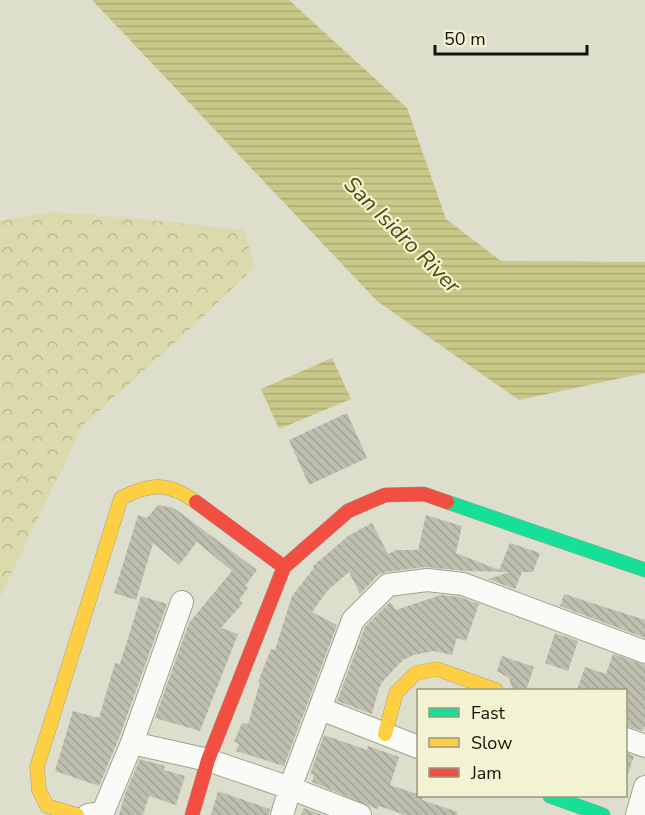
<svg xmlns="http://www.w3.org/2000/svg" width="645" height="815" viewBox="0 0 645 815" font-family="'Nunito Sans',sans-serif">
<defs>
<pattern id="forest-crowns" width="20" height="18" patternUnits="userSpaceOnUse" patternTransform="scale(1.5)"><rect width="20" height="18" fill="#dadaac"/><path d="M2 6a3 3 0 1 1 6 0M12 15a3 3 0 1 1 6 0" fill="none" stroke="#baba92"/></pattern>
<pattern id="water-rules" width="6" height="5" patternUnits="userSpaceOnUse" patternTransform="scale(1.5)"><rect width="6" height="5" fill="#c8c888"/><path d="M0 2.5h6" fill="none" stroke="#abab74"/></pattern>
<pattern id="building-back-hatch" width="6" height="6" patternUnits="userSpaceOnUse" patternTransform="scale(1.5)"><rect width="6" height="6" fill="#bfbfb0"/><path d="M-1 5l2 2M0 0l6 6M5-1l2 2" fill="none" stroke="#a3a396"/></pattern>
</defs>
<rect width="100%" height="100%" fill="#dedecc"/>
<path fill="url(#forest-crowns)" d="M53,212L131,218L244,230L255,267L188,331L83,425L0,597V221Z"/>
<path fill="url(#water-rules)" d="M92,0H289L407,108L446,219L501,261L645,262V373L519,400L377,301Z
M332,358L351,399L279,429L261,389Z"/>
<path fill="url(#building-back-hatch)" d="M347,413L367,458L309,485L289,440Z
M158,505L174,508L257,570L245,586L248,588L239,600L243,603L221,628L238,634L200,731L155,718L189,623L232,571L197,542L179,565L153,543L136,600L114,593L138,515L147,518Z
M426,515L462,526L456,553L499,570L510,543L540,553L533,572H522L515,589L488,579L510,572L466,571L425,567L386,572L378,575L360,594L349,572L328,590L312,612L337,625L284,766L236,751L239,744L234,742L242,723L248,724L260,682H258L271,649L275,650L292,596L314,568L313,566L348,536L372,523L388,554L396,550H418Z
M564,594L645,620V638L560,606Z
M441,595L460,597L479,604L466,641L457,638L452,655L434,651L413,655L403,660L383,681L379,688L372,714L337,701L365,627L390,602L396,610Z
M141,596L167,604L119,738L99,786L55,771L73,711L99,718L115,663L120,664Z
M555,633L578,641L568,671L545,663Z
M613,654L645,665V725L643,731L626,726V690H577L585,667L606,674Z
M502,656L534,667L526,690H513L509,678L497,671Z
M324,735L367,750L368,746L399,757L390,785L423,796L422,800L458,812L457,815H405L379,806L377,809L312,782L314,775L310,774Z
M626,753L634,756L628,774H626Z
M140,759L165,766L164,770L185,776L176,805L149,796L143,815H119L125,794Z
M218,791L270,809L269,815H211Z
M304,808L322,815H301Z"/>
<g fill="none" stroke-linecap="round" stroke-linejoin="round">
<defs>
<path id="street" d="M321,709L418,747
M626,739L645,746
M132,743L208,760L290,788L360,815
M88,815L103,812L132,743L182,602
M282,815L290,788L353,620L388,585L427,580L463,584L645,652
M637,815L645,787"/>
<path id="fast" d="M447,502L645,570
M550,796L603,815"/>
<path id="slow" d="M385,734L396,693L416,673L437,669L496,690
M77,815L47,806L39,790L37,767L121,498C151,483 169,482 196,502"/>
<path id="jam" d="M196,502L284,567
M192,815L208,760L284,567L348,511L385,495L424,494L447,502"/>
</defs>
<use href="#street" stroke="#a1a193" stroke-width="24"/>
<use href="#fast" stroke="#a1a193" stroke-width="15"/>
<use href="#slow" stroke="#a1a193" stroke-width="15"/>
<use href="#jam" stroke="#a1a193" stroke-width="15"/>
<use href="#street" stroke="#fafaf7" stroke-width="22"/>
<use href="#fast" stroke="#16e098" stroke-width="14"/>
<use href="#slow" stroke="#ffcf43" stroke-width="14"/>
<use href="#jam" stroke="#f24e42" stroke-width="14"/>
</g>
<g text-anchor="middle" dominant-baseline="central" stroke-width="4.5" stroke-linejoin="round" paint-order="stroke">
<g font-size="22" font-style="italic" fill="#4c4b09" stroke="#f2f3d2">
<text transform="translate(402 235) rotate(45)">San Isidro River</text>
</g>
</g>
<rect x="417" y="689" width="210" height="108" fill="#f2f3d2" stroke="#999981" stroke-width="1.5"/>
<rect x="429" y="708" width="30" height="9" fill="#16e098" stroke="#999981" stroke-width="1.5"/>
<text x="471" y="719" font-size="18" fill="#131307">Fast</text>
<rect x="429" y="738" width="30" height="9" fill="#ffcf43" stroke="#999981" stroke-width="1.5"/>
<text x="471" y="749" font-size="18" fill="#131307">Slow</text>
<rect x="429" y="768" width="30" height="9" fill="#f24e42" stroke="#999981" stroke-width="1.5"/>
<text x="471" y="779" font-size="18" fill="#131307">Jam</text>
<path d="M435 45v9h152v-9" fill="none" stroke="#131307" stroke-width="3"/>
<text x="444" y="45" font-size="18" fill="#131307" stroke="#f2f3d2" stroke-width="4.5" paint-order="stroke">50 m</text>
</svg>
